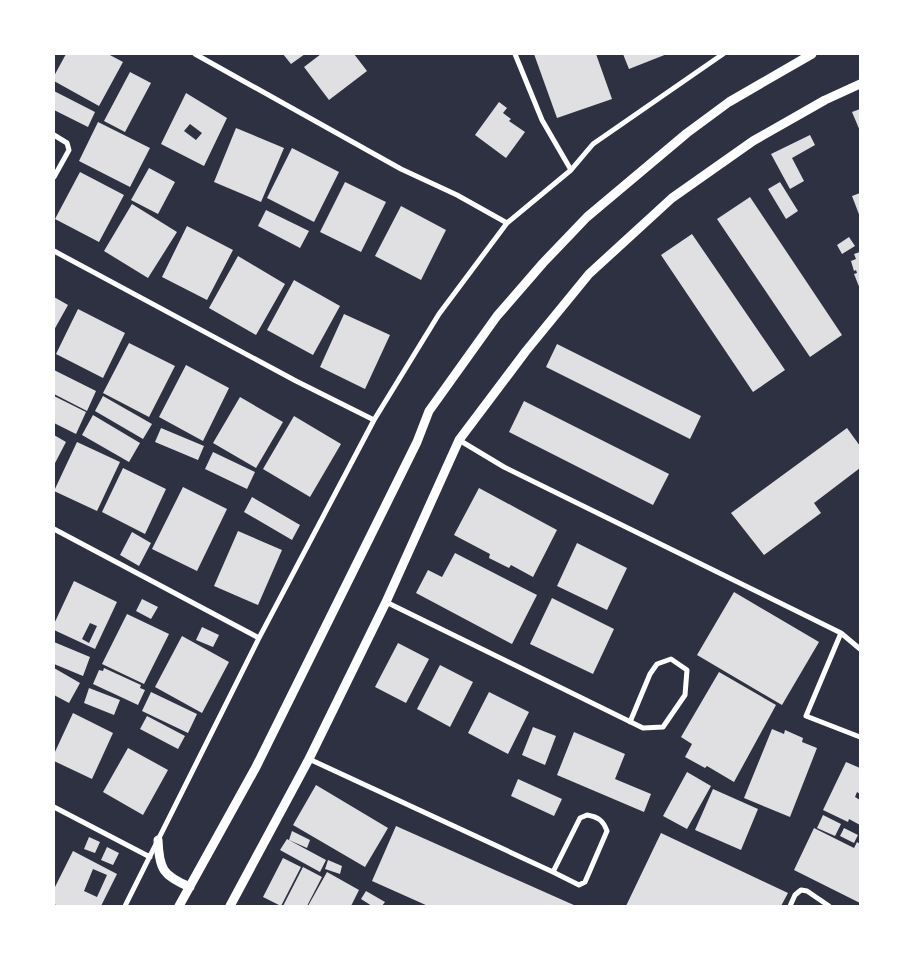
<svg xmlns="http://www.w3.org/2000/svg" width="914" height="960" viewBox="0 0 914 960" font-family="'DM Sans',sans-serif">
<rect width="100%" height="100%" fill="#2d3142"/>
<path fill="#e0e0e3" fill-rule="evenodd" d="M66,54H108L123,62L99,106L54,81V76Z
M283,54H305L291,64Z
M321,54H354L367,71L329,100L304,67Z
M534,54H596L612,99L557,118Z
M623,54H667L629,69Z
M130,72L151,83L125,132L104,121Z
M54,91L95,112L88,127L54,110Z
M186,93L227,118L204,166L161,144ZM190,124L202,133L196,140L184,131Z
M499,102L507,108L503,113L511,119L509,121L525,132L506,158L475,135Z
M860,109V131L852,112Z
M98,122L150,148L130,187L79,161Z
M236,128L284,148L261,202L214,182Z
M810,135L815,145L792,158L804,181L790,189L771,154Z
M292,148L339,172L314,222L267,198Z
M149,168L175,182L158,214L131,200Z
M80,172L124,195L99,242L55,219Z
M345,182L386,202L361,252L320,232Z
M780,182L798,211L786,219L768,189Z
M860,193V217L852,196Z
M750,197L842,335L810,357L717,219Z
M132,204L177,232L148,278L104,251Z
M401,206L446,230L421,280L375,256Z
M266,210L309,231L300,248L258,226Z
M187,226L233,250L207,300L162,277Z
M692,234L785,370L753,392L661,255Z
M849,237L855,246L842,254L837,245Z
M860,252V289L854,274L857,273L856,270L854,271L851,261L856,259L854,254Z
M238,256L285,284L256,335L209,308Z
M294,280L340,306L313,355L267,330Z
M54,297L68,305L54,330Z
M78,309L125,333L103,378L56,354Z
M344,314L390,335L365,389L320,367Z
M129,343L175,366L149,417L103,393Z
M557,344L701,416L690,439L546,367Z
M186,365L229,388L203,441L159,417Z
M54,370L96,391L87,411L54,394Z
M54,396L86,412L76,434L54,423Z
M103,396L152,424L143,439L95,411Z
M240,397L283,422L256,468L213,443Z
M524,401L669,474L653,505L509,432Z
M93,415L140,443L129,462L82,435Z
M294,416L341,444L310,497L263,469Z
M161,428L204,446L198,460L155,442Z
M847,428L860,446V468L814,503L821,513L764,555L731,513Z
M54,435L66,442L54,465Z
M77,442L120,462L97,511L54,491Z
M213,452L255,472L247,489L205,469Z
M123,468L166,489L145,534L102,512Z
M183,487L227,509L197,571L152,549Z
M479,488L557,530L533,577L511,565L509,568L489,558L490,554L454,535Z
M252,497L300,525L292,540L244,512Z
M238,531L282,550L258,605L214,586Z
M132,532L151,543L139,566L120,555Z
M577,543L627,568L607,610L557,586Z
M455,553L537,595L512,644L416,593L428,570L442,577Z
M74,581L117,602L95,649L54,630V624ZM90,623L97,626L89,643L82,639Z
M734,592L819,642L782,705L697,655Z
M552,598L614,629L593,674L530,644Z
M142,599L158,607L151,619L136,611Z
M127,614L169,634L144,684L102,664Z
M202,627L219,635L213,647L196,640Z
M182,636L229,662L202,713L155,687Z
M54,642L90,657L83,676L54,664Z
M398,643L429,659L406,703L375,687Z
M440,665L473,682L450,727L417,709Z
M54,668L80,683L69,703L54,695Z
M104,668L141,685L140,688L145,690L138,705L93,684L99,670L103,671Z
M719,672L776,705L734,782L707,766L705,768L685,757L692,744L681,737Z
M89,688L120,700L114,715L84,703Z
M151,692L197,714L188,733L142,711Z
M489,692L529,712L508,754L468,733Z
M73,713L113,733L92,779L54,761V754Z
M147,716L185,736L178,749L140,729Z
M533,727L556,736L545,765L522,755Z
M772,729L784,734L785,730L803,738L802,742L817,748L790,817L744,798Z
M574,732L625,754L615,779L651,794L644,812L557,775Z
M128,748L168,770L143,815L103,792Z
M846,762L860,768V794L857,792L855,797L860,800V825L849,819L848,822L823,810Z
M687,772L711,786L687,829L663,816Z
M518,779L562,799L554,816L511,796Z
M316,785L388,828L365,867L293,825Z
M713,789L758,809L741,850L695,830Z
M823,815L841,824L835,836L817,828Z
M396,826L576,906H428L372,881Z
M814,828L854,848L857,842L860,844V903L794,870Z
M844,828L858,835L854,843L840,836Z
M292,831L310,840L307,848L289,840Z
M661,833L788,893L781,906H626Z
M89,837L100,842L95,853L84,849Z
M287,839L326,860L320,872L280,850Z
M107,847L119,853L113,865L101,860Z
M73,851L117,874L101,906H58L54,904V889ZM93,869L107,875L97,897L84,891Z
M283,858L301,867L281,906L263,897Z
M328,860L342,866L340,874L325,869Z
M303,867L322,877L307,906H283Z
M327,872L359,890L351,906H308Z
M366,891L385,902L382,906H372L361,899Z"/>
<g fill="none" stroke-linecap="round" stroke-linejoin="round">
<path stroke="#fff" stroke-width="5" d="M195,54L401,169L457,195L507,223
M515,54L542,120L571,170
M54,135L67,143L69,150L54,177
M54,251L296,381L374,420
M459,440L504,467L841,633L860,649
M54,529L259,638
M386,602L643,728L663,727L685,695L687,670L671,659L657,664L650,674L630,722
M841,633L806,716L860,737
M309,759L553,872
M54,807L150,857
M587,815C598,817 603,820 607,831L585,882L579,885L553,872L580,818Z
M125,906L259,638L374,420L439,314L507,223L571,170L593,144L723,54
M790,906L795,895L801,890L807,891L829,906"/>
<path stroke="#fff" stroke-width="9" d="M158,840C159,869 163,876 190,887
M179,906L256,767L417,442L429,411L497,316L543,263L587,217L687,133L729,102L812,54
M230,906L309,759L386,602L459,440L526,351L589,274L672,198L753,141L825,100L860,84"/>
</g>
<rect width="914" height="960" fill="none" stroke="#ffffff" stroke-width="110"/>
</svg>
